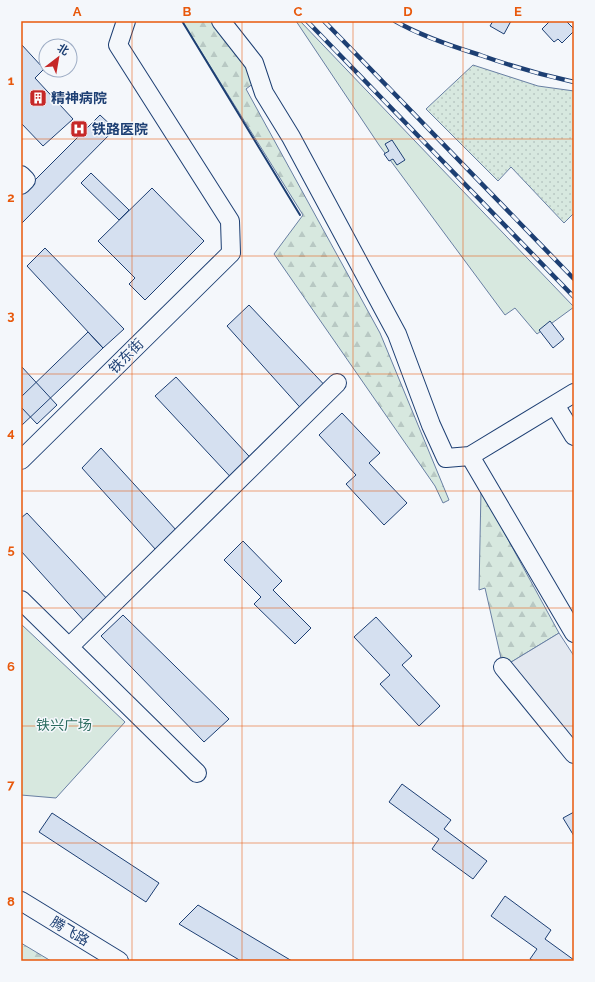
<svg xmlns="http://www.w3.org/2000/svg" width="595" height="982" viewBox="0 0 595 982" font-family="Raleway,'Noto Sans SC',sans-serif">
<defs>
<pattern id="grass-dots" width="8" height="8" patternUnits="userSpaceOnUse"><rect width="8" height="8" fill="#d7e8df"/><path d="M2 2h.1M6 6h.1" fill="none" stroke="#b8c8c3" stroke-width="1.8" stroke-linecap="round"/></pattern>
<pattern id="forest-firs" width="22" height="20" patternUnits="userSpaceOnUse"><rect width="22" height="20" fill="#d7e8df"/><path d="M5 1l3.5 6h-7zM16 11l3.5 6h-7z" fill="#b8c8c3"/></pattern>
</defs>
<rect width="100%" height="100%" fill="#f4f7fb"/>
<path fill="url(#grass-dots)" stroke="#687fa3" d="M473,65L538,86L574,91V213L564,223L511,167L498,181L426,109Z"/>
<path fill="url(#forest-firs)" stroke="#687fa3" d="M182,21H218L258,80L246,89L380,333L449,500L443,503L435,486L274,254L303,215Z
M481,490L559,633L503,667L485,588L479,590Z
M21,943L51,961H21Z"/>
<path fill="#d7e8df" stroke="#687fa3" d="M296,21H300L574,307L537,334L515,308L505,315L379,145Z
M21,624L125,722L56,798L21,795Z"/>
<path fill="#e3e8f0" stroke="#687fa3" d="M559,633L574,656V754L503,667Z"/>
<path fill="#d5e0f0" stroke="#1d3f73" d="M493,21H511L504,34L490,26Z
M550,21H566L574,29V31L562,43L558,39L554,42L542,29Z
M21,44L44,69L35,78L73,119L43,146L21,123Z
M100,115L115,129L21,224V194Z
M392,140L405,160L397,165L393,159L389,161L384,154L389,151L385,144Z
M91,173L129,210L119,220L81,183Z
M152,188L204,241L145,300L129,284L135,278L98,241Z
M45,248L124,329L103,348L27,266Z
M249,305L331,392L306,414L227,326Z
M550,321L564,339L553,348L539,330Z
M88,332L103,348L21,426V397Z
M21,366L57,405L37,424L21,407Z
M176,377L259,467L238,485L155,396Z
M342,413L380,453L369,463L407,503L384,525L346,484L356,475L319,435Z
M101,448L177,531L156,550L82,468Z
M27,513L110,602L86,623L21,551V518Z
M243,541L282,581L273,590L311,628L295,644L254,604L261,597L224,560Z
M123,615L229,719L204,742L101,636Z
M376,617L412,656L402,665L440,706L419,726L380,684L390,675L354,637Z
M402,784L451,820L444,829L487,861L473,879L432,849L439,839L389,802Z
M574,812V836L563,818Z
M52,813L159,883L146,902L39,832Z
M505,896L551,930L545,939L574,960V961H534L530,959L537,949L491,916Z
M198,905L292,961H241L179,924Z"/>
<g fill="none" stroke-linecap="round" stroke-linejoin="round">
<defs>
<path id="minor" d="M221,21L254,63L264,93L291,137L397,334L431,425L446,458L470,456L574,633
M21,175L26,180L21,185
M555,405L574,436
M470,456L574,393
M21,460L231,253L230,221L118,45L126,21
M21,600L197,773
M69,647L337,383
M503,667L574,754
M21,901L119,961"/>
</defs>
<use href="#minor" stroke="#1d3f73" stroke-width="20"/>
<use href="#minor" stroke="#f4f7fb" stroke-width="18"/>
<defs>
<path id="rail" d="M307,21L574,297
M324,21L574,279
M395,21C421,36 451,46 480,55C511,66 542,75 574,82"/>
</defs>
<use href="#rail" stroke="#1d3f73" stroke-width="4.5"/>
<use href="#rail" stroke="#f4f7fb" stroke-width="3" stroke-dasharray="9" stroke-linecap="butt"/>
<path stroke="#1d3f73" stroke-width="2" d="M182,21L300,215"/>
</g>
<path fill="none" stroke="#e8590c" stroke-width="1" stroke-opacity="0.55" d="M132,21V961M242,21V961M353,21V961M463,21V961M21,139H574M21,256H574M21,374H574M21,491H574M21,608H574M21,726H574M21,843H574"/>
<defs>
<symbol id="building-square" viewBox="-11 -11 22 22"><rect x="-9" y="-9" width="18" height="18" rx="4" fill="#c62828" stroke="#f4f7fb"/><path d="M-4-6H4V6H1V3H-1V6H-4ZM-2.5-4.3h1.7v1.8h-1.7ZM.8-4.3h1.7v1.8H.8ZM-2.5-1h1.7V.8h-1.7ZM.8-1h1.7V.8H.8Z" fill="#fff"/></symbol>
<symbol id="hospital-square" viewBox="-11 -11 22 22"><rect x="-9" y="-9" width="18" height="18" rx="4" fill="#c62828" stroke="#f4f7fb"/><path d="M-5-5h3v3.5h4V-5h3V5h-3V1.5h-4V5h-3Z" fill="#fff"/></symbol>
</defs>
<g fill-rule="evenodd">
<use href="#building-square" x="28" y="88" width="20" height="20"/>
<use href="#hospital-square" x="69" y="119" width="20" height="20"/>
</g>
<g text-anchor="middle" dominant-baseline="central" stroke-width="3" stroke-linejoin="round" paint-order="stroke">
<g font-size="14" font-weight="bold" fill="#1d3f73" stroke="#f4f7fb" text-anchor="start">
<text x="51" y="98">精神病院</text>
<text x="92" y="129">铁路医院</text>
</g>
<g font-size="14" fill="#1d3f73" stroke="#f4f7fb">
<text transform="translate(126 356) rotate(-45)">铁东街</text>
<text transform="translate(70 931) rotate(31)">腾飞路</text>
</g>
<g font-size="14" fill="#2c6c60" stroke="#f4f7fb">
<text x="64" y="725">铁兴广场</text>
</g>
</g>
<rect width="595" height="982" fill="none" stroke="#f4f7fb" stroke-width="44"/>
<g transform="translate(58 58) rotate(31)"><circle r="19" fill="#f4f7fb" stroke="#9eadc5"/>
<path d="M0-3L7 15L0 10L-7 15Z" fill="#c62828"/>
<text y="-6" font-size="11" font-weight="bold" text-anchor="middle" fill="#1d3f73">北</text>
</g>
<rect x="22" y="22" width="551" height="938" fill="none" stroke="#e8590c" stroke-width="1.5"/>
<g font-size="13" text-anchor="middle" font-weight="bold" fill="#e8590c">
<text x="77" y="16">A</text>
<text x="187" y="16">B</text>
<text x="298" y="16">C</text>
<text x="408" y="16">D</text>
<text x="518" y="16">E</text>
<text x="11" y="85">1</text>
<text x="11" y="202">2</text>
<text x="11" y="320">3</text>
<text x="11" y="437">4</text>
<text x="11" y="554">5</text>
<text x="11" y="671">6</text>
<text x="11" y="789">7</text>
<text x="11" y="906">8</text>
</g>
</svg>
